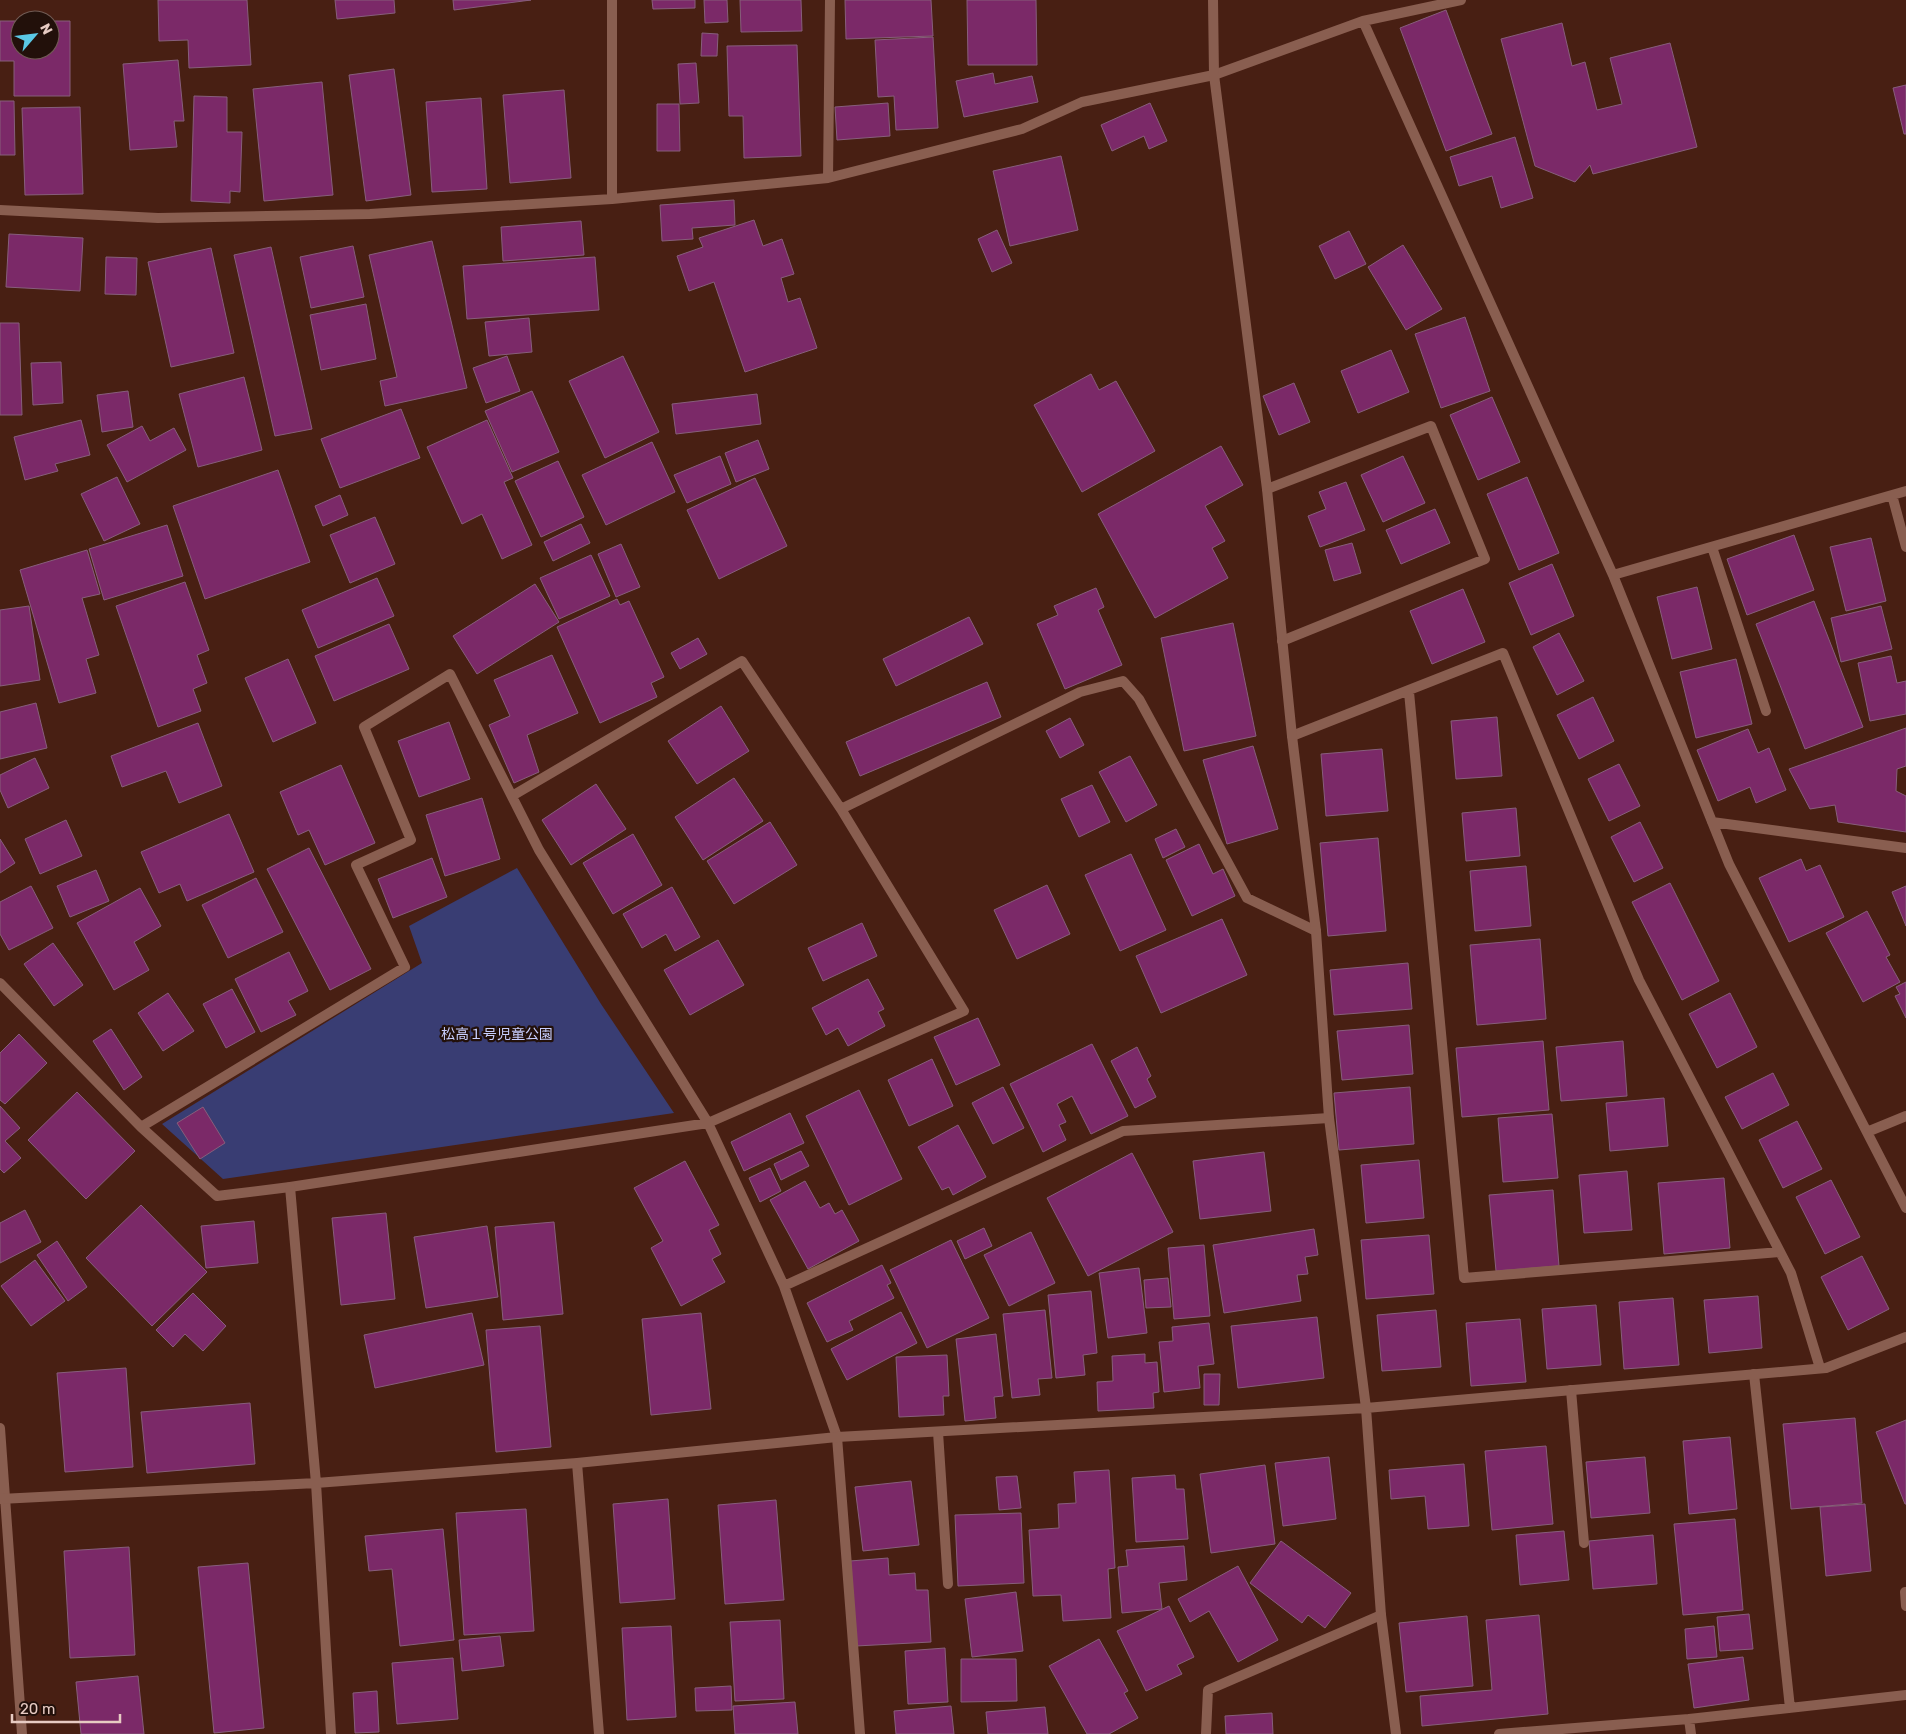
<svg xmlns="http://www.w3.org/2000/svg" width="1906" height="1734" viewBox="0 0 1906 1734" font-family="Rubik,'Noto Sans JP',sans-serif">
<rect width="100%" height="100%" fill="#481f13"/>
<path fill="#393d73" d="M517,868L601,1004L674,1113L223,1179L162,1124L422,963L409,926Z"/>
<path fill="#7b2968" stroke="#875e7b" d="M158,0H247L251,65L189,68L188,40L159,41Z
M335,0H394L395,13L337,19Z
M453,0H531L454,10Z
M652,0H695V8L653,9Z
M704,0H727L728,22L705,23Z
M740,0H801L802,31L741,32Z
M845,0H931L933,36L846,39Z
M967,0H1036L1037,65H968Z
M1446,10L1492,134L1446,151L1400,28Z
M0,21H20V50H50V21H70V96H14V61H0Z
M1562,23L1572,66L1585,62L1597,110L1622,104L1610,58L1670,43L1697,147L1593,174L1590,165L1575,182L1535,166L1501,39Z
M702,33L718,34L717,56H701Z
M933,37L938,128L896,130L894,96L878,97L875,40Z
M797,45L801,156L744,158L743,116H729L727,46Z
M178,60L184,121H174L177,147L130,150L123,64Z
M696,63L699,103L680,104L678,64Z
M394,69L411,195L366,201L349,75Z
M993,73L995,84L1032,76L1038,102L964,117L956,81Z
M322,82L333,195L264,201L253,89Z
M1906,85V134H1904L1893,88Z
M564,90L571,178L510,183L503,95Z
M194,96L227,97V132H242L240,192L230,191V203L191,201Z
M481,98L487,189L432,192L426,102Z
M0,101H14L15,155H0Z
M888,103L890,136L837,140L835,107Z
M1150,103L1167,141L1149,149L1144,136L1112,151L1101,125Z
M657,104H679L680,151H657Z
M80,107L83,194L25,195L22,108Z
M1515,137L1533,198L1501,208L1492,176L1459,186L1450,157Z
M1061,156L1078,230L1010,246L993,171Z
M734,200L735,225L692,228L693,239L662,241L660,205Z
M754,220L763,246L782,239L794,274L781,278L788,302L800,298L817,348L745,372L714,282L689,291L677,256L703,247L699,238Z
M581,221L584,255L503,261L501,227Z
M997,230L1012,263L992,272L978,239Z
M1349,231L1366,264L1335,279L1319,246Z
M9,234L83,238L80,291L6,287Z
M432,241L467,388L385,406L380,381L397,377L369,255Z
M1403,245L1442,309L1406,330L1368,267Z
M353,246L364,297L311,308L300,257Z
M271,247L312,429L275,436L234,255Z
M211,248L234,353L171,367L148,262Z
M106,257L137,258L136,295L105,294Z
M595,257L599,310L467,319L463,266Z
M366,304L376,359L321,370L310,315Z
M1465,317L1490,391L1441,408L1415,334Z
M529,318L532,352L489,356L485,322Z
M0,323H19L22,415H0Z
M1391,350L1409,392L1358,413L1341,371Z
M507,356L520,391L486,403L473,368Z
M623,356L659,432L605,458L569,381Z
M61,362L63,403L33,405L31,363Z
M1091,374L1099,390L1116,381L1155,451L1082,492L1034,405Z
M244,377L262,450L198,467L179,394Z
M1294,383L1310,422L1279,435L1263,396Z
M128,391L133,427L102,432L97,395Z
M532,391L559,452L512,472L485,411Z
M757,394L761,424L676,434L672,404Z
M1492,397L1520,462L1478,480L1450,415Z
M401,409L420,458L340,488L321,439Z
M81,420L90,455L55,464L58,471L25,480L14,437Z
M487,420L513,478L504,482L532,545L502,559L482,514L462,524L427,447Z
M142,426L150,441L174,428L186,450L127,482L107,445Z
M758,440L769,469L736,482L725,453Z
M652,442L675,492L606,525L582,475Z
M1221,446L1243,485L1205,506L1225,541L1212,548L1228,578L1155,618L1098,514Z
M720,456L731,484L687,503L674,475Z
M1403,456L1425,503L1383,522L1361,475Z
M558,461L584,517L541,537L515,481Z
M278,470L310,562L205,599L173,506Z
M117,477L140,524L104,541L81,494Z
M1527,477L1559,553L1519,570L1487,494Z
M755,478L787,546L719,579L687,510Z
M1346,482L1365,530L1320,547L1308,516L1326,509L1319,492Z
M340,495L348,515L323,526L315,506Z
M1435,509L1450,543L1401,564L1386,530Z
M375,517L395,564L350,583L330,535Z
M581,524L590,543L553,561L544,542Z
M167,525L183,576L104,600L89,549Z
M1794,535L1814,590L1747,615L1727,559Z
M1871,538L1886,601L1846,611L1830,547Z
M1352,543L1361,573L1334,581L1325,550Z
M621,544L640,587L616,597L598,554Z
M87,550L100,594L82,598L99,655L86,659L96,693L59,703L20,570Z
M591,555L610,596L559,619L540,578Z
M1552,564L1574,616L1531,635L1509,583Z
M377,578L394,616L318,648L302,610Z
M185,582L209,650L197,655L207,683L193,689L201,711L158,727L116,606Z
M535,584L559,622L477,674L453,636Z
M1697,587L1712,649L1672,659L1657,597Z
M1096,588L1104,607L1098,610L1122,665L1065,689L1037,624L1058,615L1054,606Z
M1463,589L1485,642L1432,664L1410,611Z
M617,599L620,605L629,601L664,677L651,683L657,697L600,723L557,627Z
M1814,601L1863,727L1805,749L1756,624Z
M29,606L40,680L0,686V610Z
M1881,606L1892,649L1841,662L1831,618Z
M969,617L983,644L896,686L883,659Z
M1233,623L1256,736L1184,751L1161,638Z
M389,624L409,669L334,701L315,656Z
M1559,633L1584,681L1557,695L1533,647Z
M698,638L707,654L680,669L671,653Z
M552,655L578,713L527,735L539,772L514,783L489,725L510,716L494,680Z
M1891,656L1897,683L1906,681V714L1870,721L1858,663Z
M288,659L316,723L273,742L245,678Z
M1736,659L1752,724L1696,738L1680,672Z
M987,682L1001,717L860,776L846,742Z
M1593,697L1614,741L1579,759L1557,715Z
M36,703L47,748L0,759V712Z
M721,706L749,751L697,784L668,741Z
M1497,717L1502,776L1456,779L1451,721Z
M1070,718L1084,745L1060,758L1046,731Z
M449,722L470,779L419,797L398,741Z
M198,723L222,786L179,803L166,771L122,787L111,756Z
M1906,728V766L1897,769L1896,791L1906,796V832L1838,822L1835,805L1810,809L1789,769Z
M1748,729L1758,753L1769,748L1786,790L1756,803L1750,787L1718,801L1697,750Z
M1253,746L1278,829L1227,844L1203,760Z
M1382,749L1388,811L1326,816L1321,754Z
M1130,756L1157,805L1126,822L1099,772Z
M35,758L49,788L8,808L0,790V775Z
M1619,764L1640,806L1609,821L1588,779Z
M341,765L375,843L325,865L309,830L298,835L280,792Z
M734,778L763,821L703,860L675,817Z
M596,784L626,829L571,865L542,820Z
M1092,785L1110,822L1079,837L1061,799Z
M482,798L500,859L445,876L426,815Z
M1516,808L1520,856L1466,861L1462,813Z
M229,814L254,872L187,901L180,884L159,893L141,852Z
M66,820L82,856L40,874L25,839Z
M770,822L797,865L734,904L707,861Z
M1640,822L1663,868L1634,882L1611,837Z
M1176,829L1185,847L1163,858L1155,839Z
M633,834L662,885L613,914L583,863Z
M1378,838L1386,931L1328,936L1320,843Z
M0,839L15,863L0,873Z
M1199,844L1213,874L1223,869L1235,896L1192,916L1166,860Z
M309,848L371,969L330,990L267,869Z
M1131,854L1166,930L1120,951L1085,875Z
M432,858L447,897L393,918L378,879Z
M1801,859L1806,871L1820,865L1844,917L1789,942L1759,878Z
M1526,866L1531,926L1475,931L1470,871Z
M96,870L109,901L70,917L57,886Z
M256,878L283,932L228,958L202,905Z
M1670,883L1719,981L1682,1000L1632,902Z
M1047,885L1070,934L1017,959L994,910Z
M31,886L53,928L9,950L0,934V902Z
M1906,886V926L1892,892Z
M672,887L700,937L675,951L666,934L642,948L623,914Z
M140,888L161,926L134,942L149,970L114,990L77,923Z
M1867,911L1890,955L1886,957L1900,982L1863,1002L1826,933Z
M1222,919L1247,975L1161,1013L1136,956Z
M862,923L877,956L823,981L808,948Z
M1540,939L1546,1019L1477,1025L1470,945Z
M718,940L744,985L690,1015L664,970Z
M53,943L83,985L54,1006L24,964Z
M289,952L308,991L288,1001L296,1015L261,1032L235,979Z
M1408,963L1412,1009L1334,1015L1330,970Z
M868,979L884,1009L878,1012L885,1026L848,1046L838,1028L826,1035L812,1008Z
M1906,982V1018L1895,996L1900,994L1896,987Z
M232,989L255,1032L226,1048L203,1004Z
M168,993L194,1031L163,1051L138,1013Z
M1730,993L1757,1047L1717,1068L1689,1014Z
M978,1018L1000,1065L956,1085L934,1037Z
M1409,1025L1413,1074L1342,1080L1337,1031Z
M111,1029L142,1077L124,1090L93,1041Z
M19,1034L47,1063L5,1104L0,1100V1053Z
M1543,1041L1549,1110L1462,1117L1456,1048Z
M1623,1041L1627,1096L1561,1101L1556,1047Z
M1092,1044L1128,1116L1091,1134L1072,1096L1057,1104L1066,1122L1059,1125L1066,1140L1043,1152L1010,1084Z
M1137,1047L1151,1076L1147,1079L1156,1097L1135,1108L1111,1061Z
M932,1059L953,1106L909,1126L888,1080Z
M1773,1073L1789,1105L1742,1129L1725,1097Z
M1003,1087L1024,1128L993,1144L972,1103Z
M1410,1087L1414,1144L1339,1150L1334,1093Z
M859,1090L902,1179L849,1205L806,1116Z
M77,1092L135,1151L86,1199L28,1140Z
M1664,1098L1668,1146L1610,1151L1606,1103Z
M0,1106L20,1128L5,1141L21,1158L4,1173L0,1169Z
M203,1107L225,1143L200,1159L177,1123Z
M790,1113L804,1143L744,1171L731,1142Z
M1552,1114L1558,1178L1503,1182L1498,1118Z
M1797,1121L1822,1169L1783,1188L1759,1140Z
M958,1125L986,1177L953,1195L949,1187L942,1190L918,1147Z
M801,1151L809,1166L781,1180L774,1164Z
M1264,1152L1271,1211L1200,1219L1193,1161Z
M1132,1153L1173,1232L1088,1276L1047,1198Z
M1419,1160L1424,1218L1366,1223L1361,1165Z
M685,1161L719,1225L709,1230L721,1254L712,1259L725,1282L681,1306L651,1248L663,1241L634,1188Z
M770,1168L781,1191L760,1202L749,1178Z
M1627,1171L1632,1230L1584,1233L1579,1175Z
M1724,1178L1730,1248L1664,1254L1658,1183Z
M1831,1180L1860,1237L1825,1254L1796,1197Z
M805,1181L820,1208L829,1203L835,1214L842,1210L859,1241L808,1269L770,1200Z
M1553,1190L1559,1266L1496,1271L1489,1195Z
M141,1205L207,1272L152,1326L86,1258Z
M25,1210L41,1242L0,1263V1223Z
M386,1213L395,1299L341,1305L332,1218Z
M254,1221L258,1263L206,1268L201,1226Z
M554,1222L563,1314L503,1320L495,1227Z
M487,1226L498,1297L426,1308L414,1237Z
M984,1228L992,1246L965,1259L957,1241Z
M1314,1229L1318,1255L1305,1257L1308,1274L1297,1275L1301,1301L1224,1313L1213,1245Z
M1031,1232L1055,1283L1009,1306L984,1255Z
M1429,1235L1434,1294L1366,1299L1361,1240Z
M951,1240L989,1318L927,1348L890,1270Z
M57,1241L87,1287L68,1301L37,1255Z
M1204,1245L1210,1316L1174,1319L1168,1248Z
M1862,1256L1889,1309L1848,1330L1821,1277Z
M35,1260L65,1301L31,1326L1,1286Z
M882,1265L891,1283L887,1285L894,1298L849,1321L853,1330L827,1342L807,1303Z
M1139,1268L1147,1333L1108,1338L1099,1273Z
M1168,1278L1171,1307L1146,1308L1144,1280Z
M1091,1291L1097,1353L1083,1355L1085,1375L1056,1378L1048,1295Z
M193,1293L226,1326L203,1351L185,1334L173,1347L156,1330Z
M1758,1296L1762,1348L1709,1353L1704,1300Z
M1673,1298L1679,1365L1624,1369L1619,1302Z
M1596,1305L1601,1365L1547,1369L1542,1309Z
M1045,1310L1052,1378L1038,1379L1040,1395L1012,1398L1003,1314Z
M1436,1310L1441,1367L1382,1371L1377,1315Z
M901,1312L917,1343L847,1380L831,1349Z
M472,1313L484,1365L375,1388L364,1335Z
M701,1313L711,1409L651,1415L642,1319Z
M1317,1317L1324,1378L1238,1388L1231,1326Z
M1520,1319L1526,1382L1471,1386L1466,1323Z
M1209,1323L1214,1364L1198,1366L1200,1388L1164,1392L1159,1342L1173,1341L1172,1327Z
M540,1326L551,1447L496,1452L486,1330Z
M996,1334L1003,1396L994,1397L996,1418L965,1421L956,1339Z
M1145,1354V1363L1157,1362L1159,1392L1153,1393L1154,1408L1098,1411L1097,1382L1113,1381L1112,1356Z
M947,1355L949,1396H943L944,1415L899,1417L896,1357Z
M126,1368L133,1467L65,1472L57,1373Z
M1204,1374H1220L1219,1405H1204Z
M250,1403L255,1464L147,1473L141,1412Z
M1855,1418L1862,1503L1791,1509L1783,1424Z
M1906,1420V1504H1905L1876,1432Z
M1730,1437L1737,1509L1689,1514L1683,1441Z
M1546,1446L1553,1524L1492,1530L1485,1451Z
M1329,1457L1336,1519L1283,1526L1275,1463Z
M1645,1457L1650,1513L1591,1518L1586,1462Z
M1464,1464L1469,1526L1428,1529L1425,1496L1391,1499L1389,1470Z
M1265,1465L1275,1544L1211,1553L1200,1474Z
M1109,1470L1115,1568L1108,1569L1111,1618L1063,1621L1061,1595L1033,1596L1029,1530L1059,1528L1058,1504L1076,1503L1074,1472Z
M1175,1475L1176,1489H1184L1188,1539L1136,1542L1132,1478Z
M1017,1476L1021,1508L999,1510L996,1477Z
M911,1481L919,1545L863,1551L855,1487Z
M668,1499L675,1599L620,1603L613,1504Z
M776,1500L784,1600L725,1604L718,1505Z
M1865,1504L1871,1571L1826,1576L1820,1507Z
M526,1509L534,1631L464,1635L456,1513Z
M1021,1513L1024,1583L958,1586L955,1515Z
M1735,1519L1743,1610L1683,1615L1674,1524Z
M443,1529L454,1640L400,1646L392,1569L369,1571L365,1536Z
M1564,1531L1569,1580L1520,1585L1516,1535Z
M1653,1535L1657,1584L1593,1589L1589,1541Z
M1281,1541L1351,1593L1325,1628L1308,1615L1302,1623L1250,1583Z
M1184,1546L1187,1580L1159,1583L1162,1609L1122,1613L1118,1567L1128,1566L1126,1550Z
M129,1547L135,1655L70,1658L64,1551Z
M888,1558L889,1575L915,1573L916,1590H928L931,1642L856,1646L850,1561Z
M248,1563L264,1728L214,1733L198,1567Z
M1238,1566L1278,1640L1238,1662L1209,1611L1190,1622L1178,1599Z
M1016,1592L1023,1651L972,1657L965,1599Z
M1169,1606L1194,1657L1177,1665L1182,1674L1146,1691L1117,1631Z
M1749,1614L1753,1649L1720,1651L1717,1617Z
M1539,1615L1548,1714L1422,1726L1420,1696L1492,1690L1486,1620Z
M1467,1616L1473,1686L1406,1692L1399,1623Z
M780,1620L784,1699L735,1701L730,1622Z
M671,1626L676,1717L627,1720L622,1628Z
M1714,1626L1717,1657L1687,1659L1685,1629Z
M500,1636L504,1666L462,1671L459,1640Z
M1099,1639L1128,1691L1124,1693L1138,1718L1109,1734H1087L1049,1666Z
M945,1648L948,1702L908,1704L905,1651Z
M1743,1657L1749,1700L1694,1708L1688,1664Z
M453,1658L458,1719L397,1724L392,1663Z
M961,1659H1016L1017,1701L961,1702Z
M138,1676L144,1734H81L76,1682Z
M731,1686L732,1710L696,1711L695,1688Z
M377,1691L379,1732L355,1733L353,1693Z
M795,1702L798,1734H735L733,1706Z
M951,1706L954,1734H896L894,1711Z
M1045,1707L1048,1734H988L986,1712Z
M1272,1713L1273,1734H1226L1225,1716Z"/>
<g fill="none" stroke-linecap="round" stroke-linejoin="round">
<path stroke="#895e50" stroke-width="10" d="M612,0V199
M1363,21L1613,575L1729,864L1906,1208
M828,178L830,0
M0,210L158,218L370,214L612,199L828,178L1022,129L1082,102L1214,75L1363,21L1461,0
M1267,489L1431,426L1485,559L1282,641
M1892,495L1906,547
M1712,547L1766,711
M1613,575L1906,491
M1409,692L1464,1278L1780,1252
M1292,736L1503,653L1639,980L1791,1273L1820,1368
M841,809L1080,692L1123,681L1139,699L1247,898L1316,931
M1712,822L1906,848
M0,983L141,1127L217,1196L290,1187L708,1123L964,1011L841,809L742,661L512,796
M141,1127L405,967L356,865L411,840L364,727L450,674L539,850L708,1123L784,1286L837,1437L860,1734
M1867,1132L1906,1116
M784,1286L1123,1131L1329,1118
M1754,1374L1790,1708
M1571,1390L1584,1543
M0,1428L22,1734
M938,1432L948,1584
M577,1463L599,1734
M1905,1592L1906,1606
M1689,1719L1691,1734
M1206,1734L1208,1690L1381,1615
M1499,1734L1689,1719L1906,1695"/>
<path stroke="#895e50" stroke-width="10" d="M1213,0L1214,75L1267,489L1292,736L1316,931L1329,1118L1366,1408L1381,1615L1396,1734
M290,1187L316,1483L331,1734
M0,1499L316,1483L577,1463L837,1437L1366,1408L1826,1368L1906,1337"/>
</g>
<g text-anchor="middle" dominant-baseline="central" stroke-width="4.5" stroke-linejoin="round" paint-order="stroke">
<g font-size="14" fill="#c8cfff" stroke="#22100a">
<text x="497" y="1034">松高１号児童公園</text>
</g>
</g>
<g transform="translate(35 35) rotate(62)"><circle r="24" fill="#22100a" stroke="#715b54"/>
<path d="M0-4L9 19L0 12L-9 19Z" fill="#5ac8e5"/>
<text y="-8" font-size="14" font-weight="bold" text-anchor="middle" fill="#e7cbc3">N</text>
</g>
<path d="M12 1714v8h108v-8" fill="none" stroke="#e7cbc3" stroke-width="2.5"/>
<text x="20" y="1714" font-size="15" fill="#e7cbc3" stroke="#22100a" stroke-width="4" paint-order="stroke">20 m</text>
</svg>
